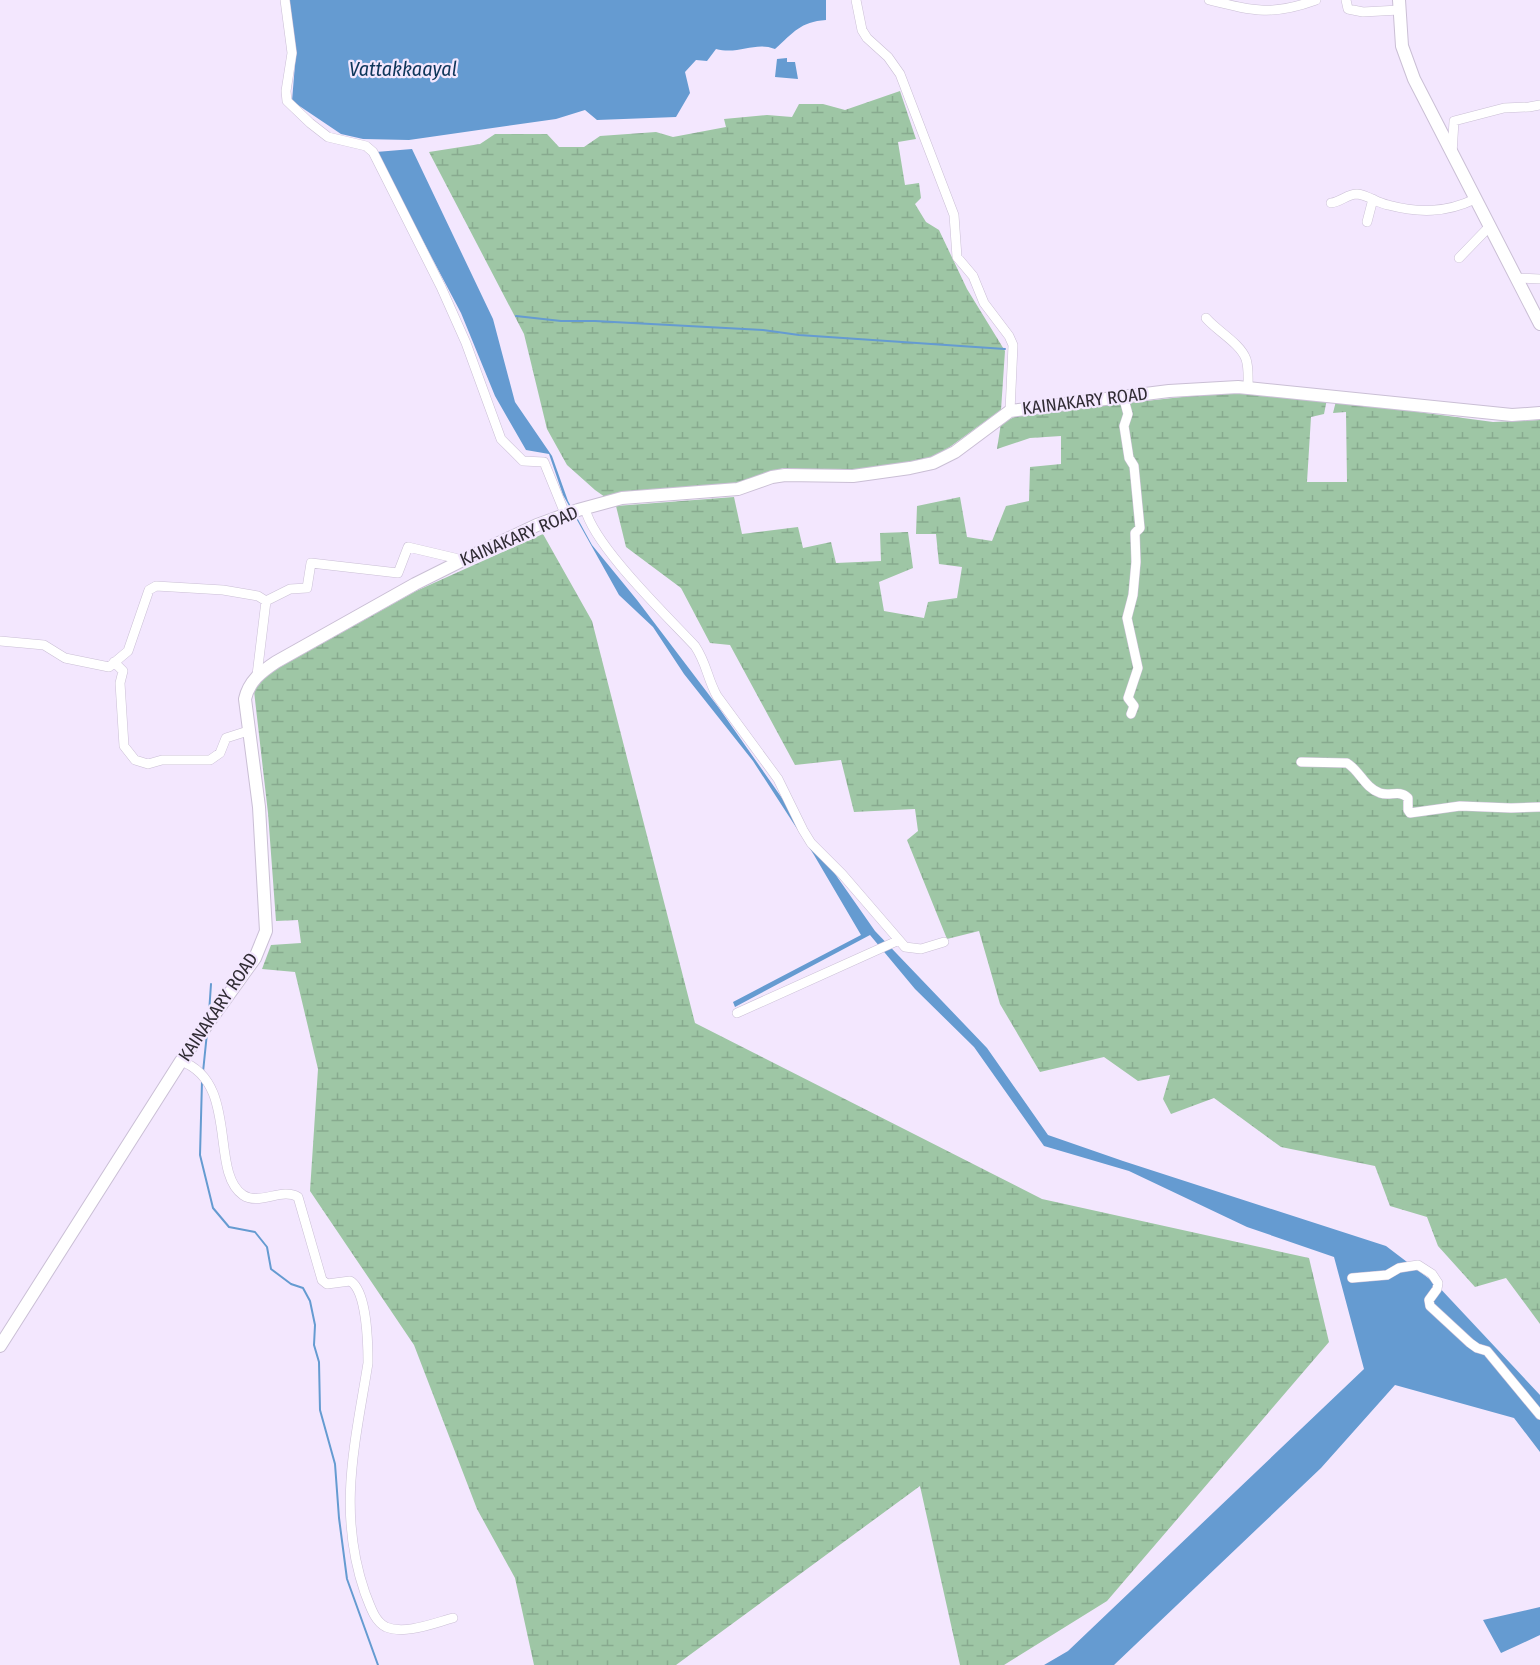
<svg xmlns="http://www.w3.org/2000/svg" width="1540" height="1665" viewBox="0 0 1540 1665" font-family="'Fira Sans Condensed',sans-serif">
<defs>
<pattern id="wetland-marsh" width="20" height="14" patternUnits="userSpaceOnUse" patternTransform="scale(1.5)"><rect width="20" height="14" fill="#9ec6a5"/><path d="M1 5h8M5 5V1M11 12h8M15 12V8" fill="none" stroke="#88aa8f"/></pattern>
</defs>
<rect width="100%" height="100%" fill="#f3e7fe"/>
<path fill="url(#wetland-marsh)" d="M900,91L916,139L898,142L905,185L919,183L921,198L915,204L926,222L939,230L967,289L1005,351L1001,410L947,449L929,459L888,467L841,471L783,468L735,486L605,497L595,490L567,465L547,429L524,334L429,152L480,144L495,134H547L559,147H584L600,136L656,132L673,137L726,127L724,119L767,115L792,117L799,104H823L845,110Z
M1227,392L1327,399L1324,414L1311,417L1307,482H1347L1346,412L1333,413L1336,401L1493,422L1540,420V1324L1506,1278L1475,1287L1438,1246L1427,1217L1390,1206L1375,1166L1281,1147L1214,1098L1171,1114L1163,1099L1170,1075L1138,1081L1104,1057L1040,1072L1000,1004L979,931L947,939L907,840L918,831L915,809L854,812L841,760L795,765L730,645L710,643L681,588L626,547L616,506L734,497L742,534L798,527L803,548L831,542L836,563L881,561L880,533L908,532L913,568L879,582L884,611L924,618L928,602L957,598L962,567L939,564L936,534H916L917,506L960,497L967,537L992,541L1006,506L1029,501L1030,467L1061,464V436L1030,438L997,449L1001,423L1019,415Z
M543,534L592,621L695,1023L1042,1199L1309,1258L1329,1342L1107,1601L1004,1665H960L920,1486L676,1665H534L515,1578L477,1509L414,1345L310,1191L318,1069L295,972L262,969L271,945L301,943L298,920L276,921L268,813L254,691L264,676L416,591Z"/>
<path fill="#659bd1" d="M288,0H826V20C800,22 794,32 775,49C755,41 739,55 716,49L707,61L696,60L685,72L690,93L676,117L597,120L585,110L556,119L409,140L363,139L341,134L292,101L296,52Z
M787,58V62H795L798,79L775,77L777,59Z
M412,149L493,319L515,402L552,456L568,501L592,545L637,600L719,708L875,931L987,1048L1048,1135L1123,1161L1386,1246L1436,1284L1540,1395V1452L1514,1418L1395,1385L1321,1468L1114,1665H1044L1068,1651L1364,1369L1334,1257L1247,1227L1129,1171L1044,1146L974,1047L915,989L870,935L735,1007L733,1002L861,935L814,855L753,761L684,674L653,627L619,595L563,495L549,454L526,450L495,396L461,313L376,152Z
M1540,1607V1635L1501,1653L1483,1620Z"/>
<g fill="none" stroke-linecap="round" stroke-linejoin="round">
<path stroke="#659bd1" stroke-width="2" d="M516,316L561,321H595L763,330L799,335L1005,349
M209,1013L211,984
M203,1072L207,1033
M202,1081L200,1155L213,1208L229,1227L255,1232L267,1247L271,1269L291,1284L303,1288L310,1301L315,1325L314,1345L319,1362L320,1410L335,1464L339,1518L347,1579L378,1665"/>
<defs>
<path id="minor" d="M285,0L292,53L286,91L287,101L310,123L328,137L366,146L373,152L441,287L466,343L501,439L523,461L544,462L566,516
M856,0L862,30L867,38L888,57L900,74L954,215L957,257L973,276L984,303L1009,336L1013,345L1010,411
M1209,0C1254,11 1272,16 1316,0
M1346,0L1348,9L1363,12L1399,10
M1452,154L1454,121L1504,108L1529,107L1540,105
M1331,203C1341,202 1347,194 1357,194C1368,195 1377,203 1388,205C1419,213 1446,213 1475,199
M1367,222L1373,199
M1459,258L1489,227
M1516,278L1540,279
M1206,318C1217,331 1240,343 1246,359C1249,368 1248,379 1248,388
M1123,396L1128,414L1124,426L1129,458L1134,466L1140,528L1135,533L1136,562L1133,595L1127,618L1138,668L1128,698L1134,706L1131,714
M585,508C593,545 667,616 695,646C707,664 707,678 717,696L778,779L803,830L811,843L842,874L905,947L921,949L944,942
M266,601L290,589L307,588L311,563L398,573L408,547L463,560
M0,641L44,645L65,658L109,667L128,651L149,590L156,586L223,590L258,596L266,601L257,675
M114,662L123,671L120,683L124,746L135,760L148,764L162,760H210L220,753L226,738L248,731
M1301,762L1347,763C1360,771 1365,788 1380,793C1390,797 1399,789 1408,798V810L1410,813L1460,806L1511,808L1540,807
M737,1013L897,941
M181,1061C240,1083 209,1172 243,1195C259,1206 282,1187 298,1197L322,1280L327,1284L350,1281C367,1290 368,1345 368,1363C355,1444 337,1512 365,1593C370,1605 374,1621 386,1627C405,1635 434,1623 453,1618
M1352,1278L1387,1275L1399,1268L1418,1265L1432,1274L1438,1283L1437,1289L1429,1300L1430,1306L1470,1343L1477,1348L1487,1351L1540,1415"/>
<path id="secondary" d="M1399,0L1402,46L1414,79L1540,324
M0,1346L181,1061L255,958L266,931L259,807L245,699C249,681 261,672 276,662L415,584L467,558L537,525L578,510L622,498L738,489L772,477L785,475L853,476L910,468L933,463L955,452L1010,411L1169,391L1238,387L1512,415L1540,413"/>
</defs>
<use href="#minor" stroke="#cabfd5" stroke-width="10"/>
<use href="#secondary" stroke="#cabfd5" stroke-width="14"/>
<use href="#minor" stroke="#fff" stroke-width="9"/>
<use href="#secondary" stroke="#fff" stroke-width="12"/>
</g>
<g text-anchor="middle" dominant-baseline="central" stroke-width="4.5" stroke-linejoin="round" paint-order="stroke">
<g font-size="18" fill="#302c34" stroke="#f3e7fe">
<text transform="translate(1085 401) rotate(-7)">KAINAKARY ROAD</text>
<text transform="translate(519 536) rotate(-23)">KAINAKARY ROAD</text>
<text transform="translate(218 1007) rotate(-56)">KAINAKARY ROAD</text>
</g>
<g font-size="20" font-style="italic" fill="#0e365a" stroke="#f3e7fe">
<text x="403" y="69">Vattakkaayal</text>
</g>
</g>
</svg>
